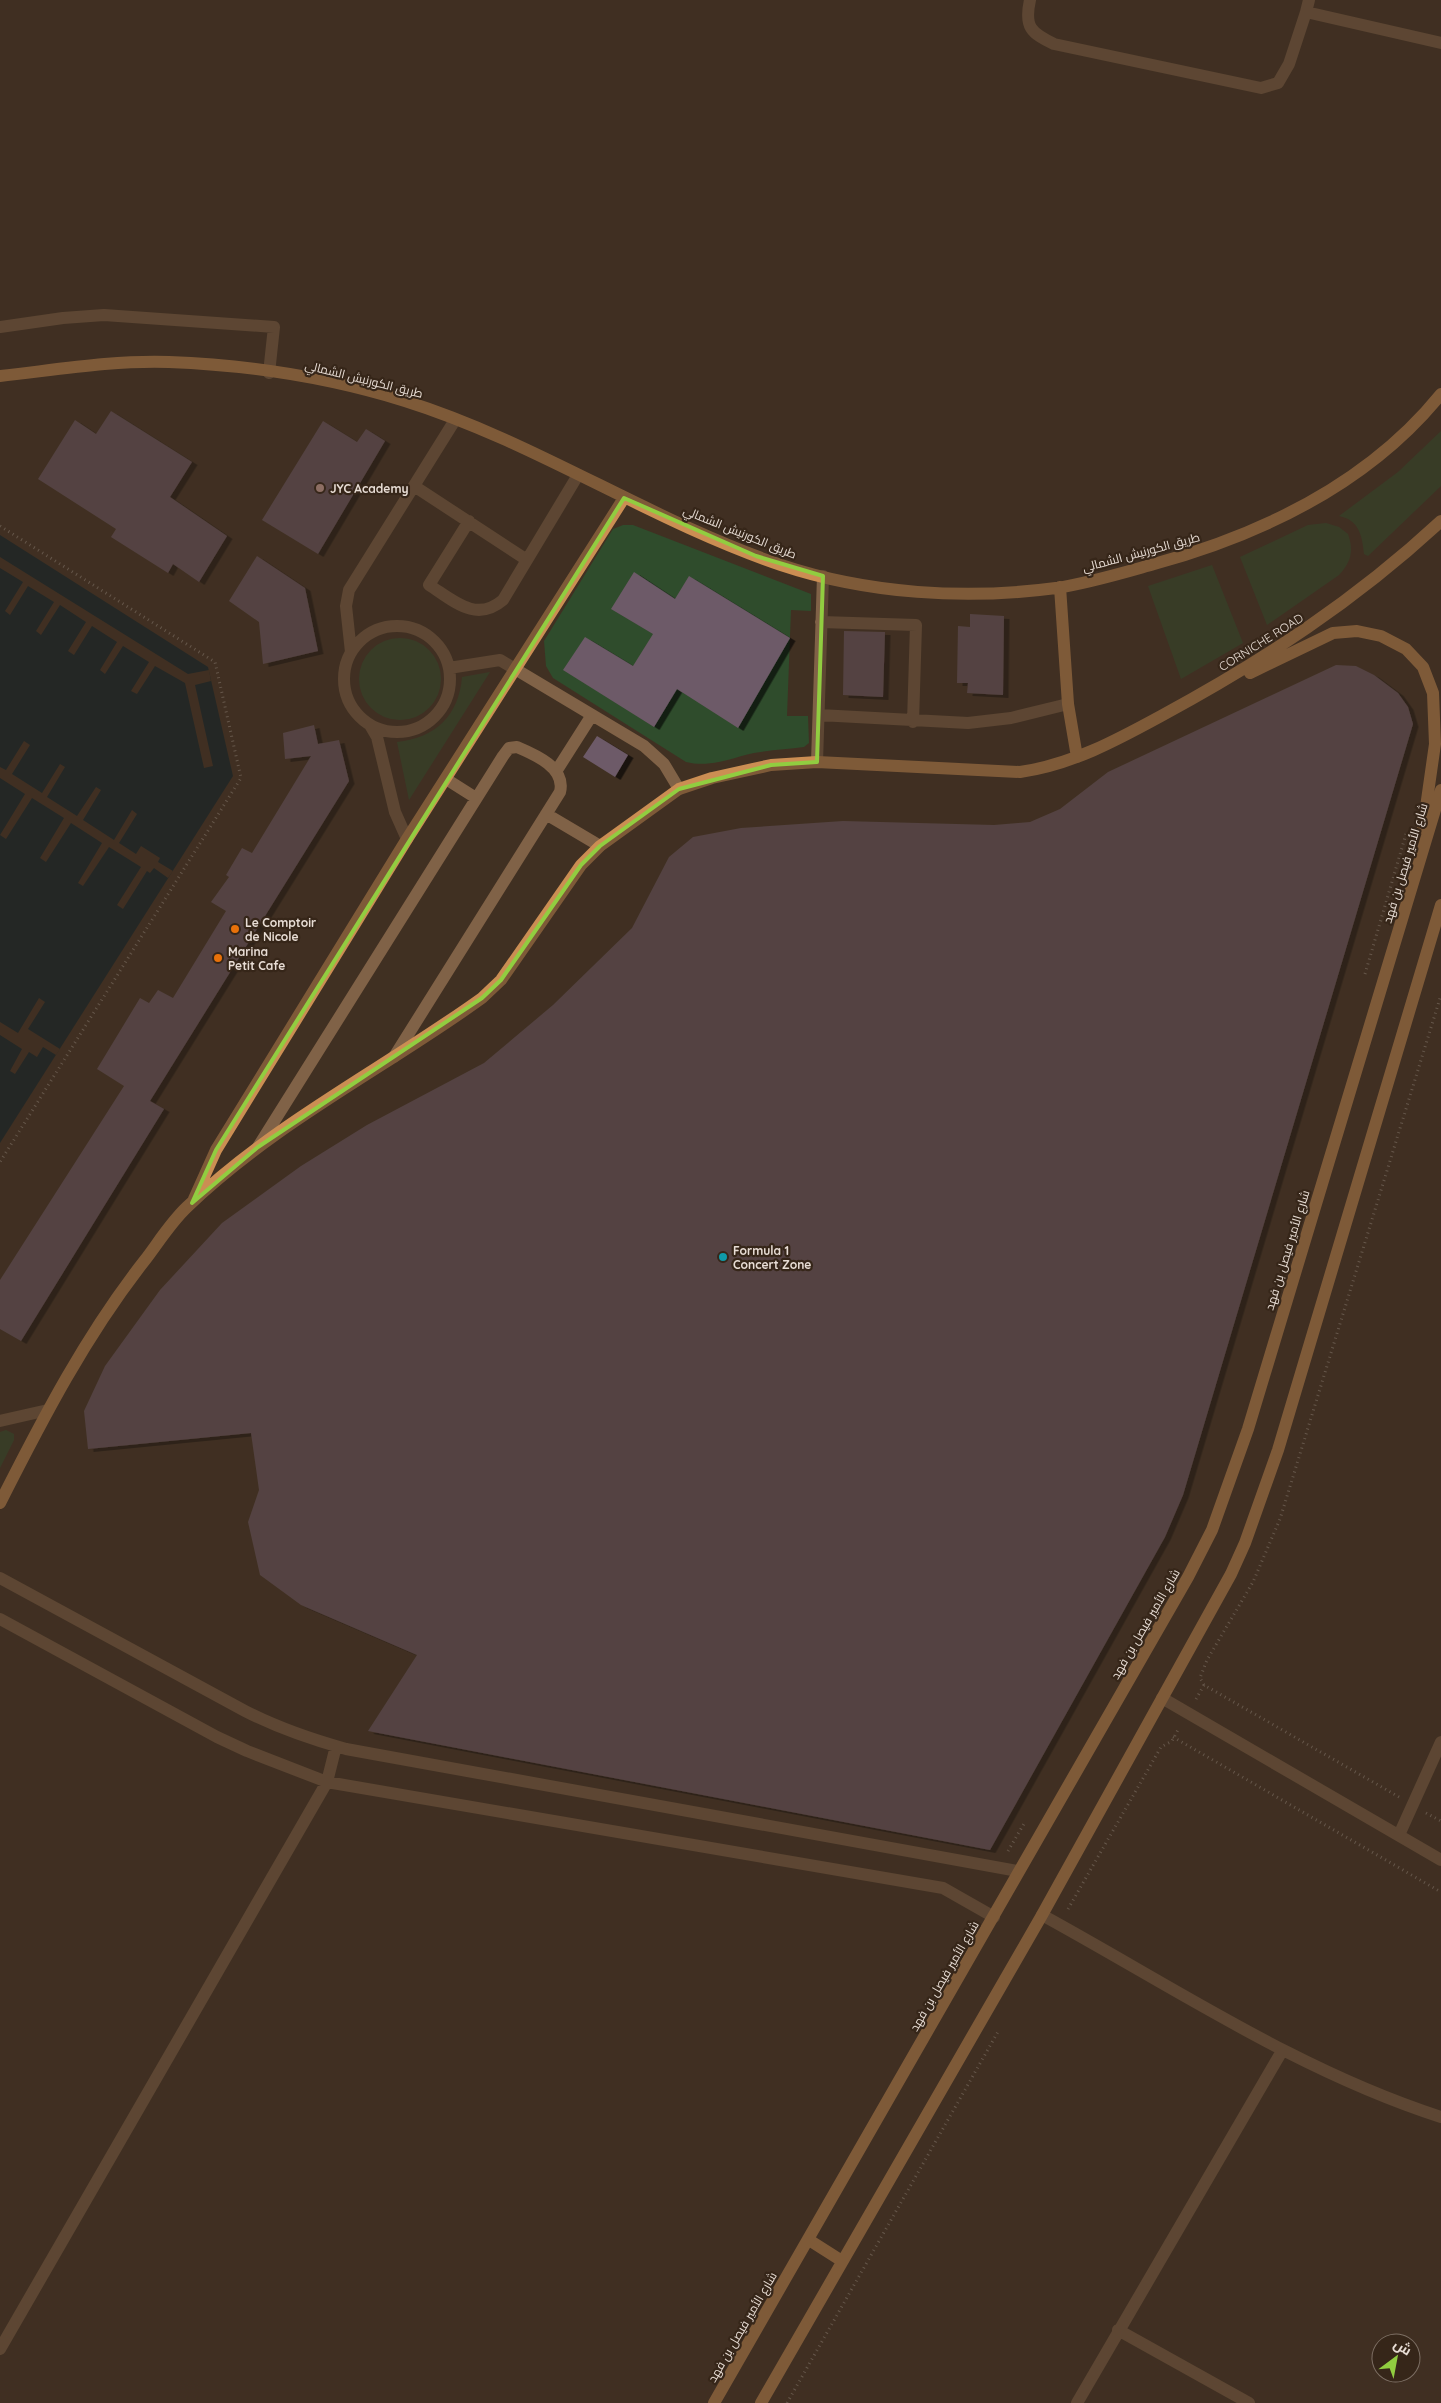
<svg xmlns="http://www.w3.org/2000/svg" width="1441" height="2403" viewBox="0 0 1441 2403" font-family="Quicksand,Cairo,sans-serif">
<defs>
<filter id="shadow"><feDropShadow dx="5.5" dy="3" stdDeviation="0" flood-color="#0009"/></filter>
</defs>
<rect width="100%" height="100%" fill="#403022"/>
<path fill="#2f4c2c" d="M1441,431V486L1368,556L1364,554C1362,535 1359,520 1339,516L1398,472Z
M1326,523L1339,527L1348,534C1354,551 1351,562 1339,575L1267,625L1240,557L1308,525Z
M623,525H633L811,594V611L791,610L787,716H808L809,743L804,747C788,749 771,750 754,753C731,758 710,768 686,762L553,678L546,666L544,641L613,529Z
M1212,565L1243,643L1181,679L1148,586Z
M359 679a41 41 0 1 1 82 0a41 41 0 1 1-82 0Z
M490,672L409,800L397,742C436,738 459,715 462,677Z
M6,1430L14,1434V1440L0,1468V1432Z"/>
<path fill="#031e29" d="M0,535L208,667L233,776L0,1143Z"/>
<path fill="#403022" d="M0,557L188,674L209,670L211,681L195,685L213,766L204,768L185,683L155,666L137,694L131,691L149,662L123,646L105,674L100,670L117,642L92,626L74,655L68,651L86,622L60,605L41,635L36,631L54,602L28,586L10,615L5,611L23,582L0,568Z
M24,741L30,745L12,774L42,793L60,764L65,767L47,797L77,816L96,787L101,790L83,820L114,840L132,810L137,814L119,843L136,854L141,846L160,858L158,862L173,871L168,878L154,868L150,873L147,871L123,909L117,905L141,867L109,847L83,886L78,883L102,843L71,823L46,862L40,858L64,818L32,798L6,839L0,835L25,794L0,778V767L6,770Z
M39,998L45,1002L28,1029L60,1049L56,1055L43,1047L37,1057L29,1052L15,1074L10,1071L22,1049L0,1035V1022L18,1033Z"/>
<path fill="#6d5a67" filter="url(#shadow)" d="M111,411L192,462L170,497L227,536L199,582L173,564L168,573L111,537L116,529L38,479L75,420L96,434Z
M323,421L357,442L366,429L385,441L318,554L262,520Z
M257,556L305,588L318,651L263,664L259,622L229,601Z
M634,572L675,599L689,576L790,638L738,728L677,689L654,727L563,670L585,637L633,666L653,634L611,609Z
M970,614L1004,616L1003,695L967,693L968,683H957L958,626L970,627Z
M844,631L885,632L883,697L843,695Z
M1336,665L1356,666L1374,675L1398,693L1408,707L1413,724L1183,1495L1165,1537L990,1850L368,1731L417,1655L301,1605L260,1575L248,1522L259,1490L251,1433L88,1449L84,1411L105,1366L160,1290L222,1223L301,1166L367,1125L484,1063L553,1005L632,928L669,857L693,837L741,828L843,821L994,825L1030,822L1060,809L1108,772Z
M314,725L318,744L339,740L349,781L150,1101L164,1109L21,1341L0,1329V1280L124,1086L97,1069L140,998L149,1003L158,990L173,998L226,911L211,902L229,877L226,875L242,848L252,853L311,756L285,759L283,733Z
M597,736L628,755L615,777L583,757Z"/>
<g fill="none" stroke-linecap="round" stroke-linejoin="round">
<path stroke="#94867b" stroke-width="3" stroke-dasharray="1 4" stroke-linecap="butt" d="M0,526L215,662L241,778L0,1162
M1365,974L1406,834
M1196,1699L1204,1685
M1173,1737L1441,1892
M1399,1797L1204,1685L1200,1678L1207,1660L1253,1582L1280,1519L1441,995
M1426,1813L1441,1821
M1008,1851L1025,1822
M1068,1909L1161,1747L1172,1741L1179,1728
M787,2403L999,2030"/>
<path stroke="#806247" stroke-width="12" d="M1030,0C1024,27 1031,33 1054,44L1261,88L1278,83L1289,64L1306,12
M1309,0L1306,12L1441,43
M0,327L63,318L104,315L274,327L269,373
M414,486L527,560
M469,521L429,585C454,601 476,623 503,600L578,475
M821,622L916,625L913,722
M344 679a53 53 0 1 1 106 0a53 53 0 1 1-106 0Z
M351,652L346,606L349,590L455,420
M449,668L500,660L644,746L664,764L679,789
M819,715L968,723L1011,718L1068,704
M370,725L377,737L395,812L407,839
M817,762L823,576
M557,770L592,715
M446,779L476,798
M546,814L600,846
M258,1147L503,756L509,748L517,747C536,755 566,768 560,792L394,1057
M0,1421L48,1410
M0,1578L245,1711C278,1728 310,1739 346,1749L1018,1871
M0,1619L217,1737L247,1751L327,1782L943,1888L994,1917
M1162,1698L1441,1860
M1399,1835L1441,1742
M1042,1915C1172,1986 1298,2071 1441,2117
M1118,2330L1249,2403
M0,2349L327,1782L336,1746
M1077,2403L1282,2051"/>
<path stroke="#cb8e53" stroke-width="12" d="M0,376C55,370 114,360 169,362C248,365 331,378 405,401C536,442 651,521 781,565C868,594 966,600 1056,588C1089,583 1122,573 1154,564C1263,534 1369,483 1441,394
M1060,587L1068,704L1077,757
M1250,673L1333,633L1357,631L1381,636L1406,649L1423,667L1433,693L1435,744L1423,828
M194,1199L216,1150L407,839L624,498
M0,1503C43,1418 86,1335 145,1260C158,1243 171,1222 187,1207C274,1123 385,1068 482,998L501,980L581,865L600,846L679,789L712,778L771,765L817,762L1020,772C1071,765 1117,740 1161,716C1263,661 1356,600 1441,521
M809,2240L842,2261
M714,2403L1188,1577L1212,1530L1248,1429L1441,790
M761,2403L1042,1915L1231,1574L1245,1543L1278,1450L1441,905"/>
</g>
<path d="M0 0H1441V2403H0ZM624,498L756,556L823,576L817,762L771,765L679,789L600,846L581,865L501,980L482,998L258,1147L192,1203L216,1150Z" fill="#403022" fill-opacity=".55" fill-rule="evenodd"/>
<path fill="none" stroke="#91cd40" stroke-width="4" stroke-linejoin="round" d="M624,498L756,556L823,576L817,762L771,765L679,789L600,846L581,865L501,980L482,998L258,1147L192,1203L216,1150Z"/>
<circle fill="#8d6e63" stroke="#362619" stroke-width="2" cx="320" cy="488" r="5"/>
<g fill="#e8710a" stroke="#362619" stroke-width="2">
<circle cx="235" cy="929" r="5"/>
<circle cx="218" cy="958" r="5"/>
</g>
<circle fill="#0f9aa8" stroke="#362619" stroke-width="2" cx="723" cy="1257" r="5"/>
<g text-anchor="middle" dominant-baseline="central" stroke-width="4.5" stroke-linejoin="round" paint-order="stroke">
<g font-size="12" fill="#e8ddd5" stroke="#362619">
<text transform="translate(364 379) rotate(14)">طريق الكورنيش الشمالي</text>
<text transform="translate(740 532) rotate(22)">طريق الكورنيش الشمالي</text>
<text transform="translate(1141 552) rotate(-15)">طريق الكورنيش الشمالي</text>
<text transform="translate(1261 642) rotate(-32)">CORNICHE ROAD</text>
<text transform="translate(1405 863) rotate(-73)">شارع الأمير فيصل بن فهد</text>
<text transform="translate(1287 1250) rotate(-73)">شارع الأمير فيصل بن فهد</text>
<text transform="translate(1145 1624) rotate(-60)">شارع الأمير فيصل بن فهد</text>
<text transform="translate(944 1976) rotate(-60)">شارع الأمير فيصل بن فهد</text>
<text transform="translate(742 2327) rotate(-60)">شارع الأمير فيصل بن فهد</text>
</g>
<g font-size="12" font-weight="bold" fill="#e8ddd5" stroke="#362619" text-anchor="start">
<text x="330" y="488">JYC Academy</text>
<text x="245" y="922">Le Comptoir<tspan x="245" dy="14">de Nicole</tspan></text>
<text x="228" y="951">Marina<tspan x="228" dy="14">Petit Cafe</tspan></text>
<text x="733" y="1250">Formula 1<tspan x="733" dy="14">Concert Zone</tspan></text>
</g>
</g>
<g transform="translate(1396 2358) rotate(32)"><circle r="24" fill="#362619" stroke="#7d6f64"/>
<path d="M0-4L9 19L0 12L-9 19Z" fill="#91cd40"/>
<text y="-8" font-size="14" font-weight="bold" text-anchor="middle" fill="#e8ddd5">ش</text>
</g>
</svg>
